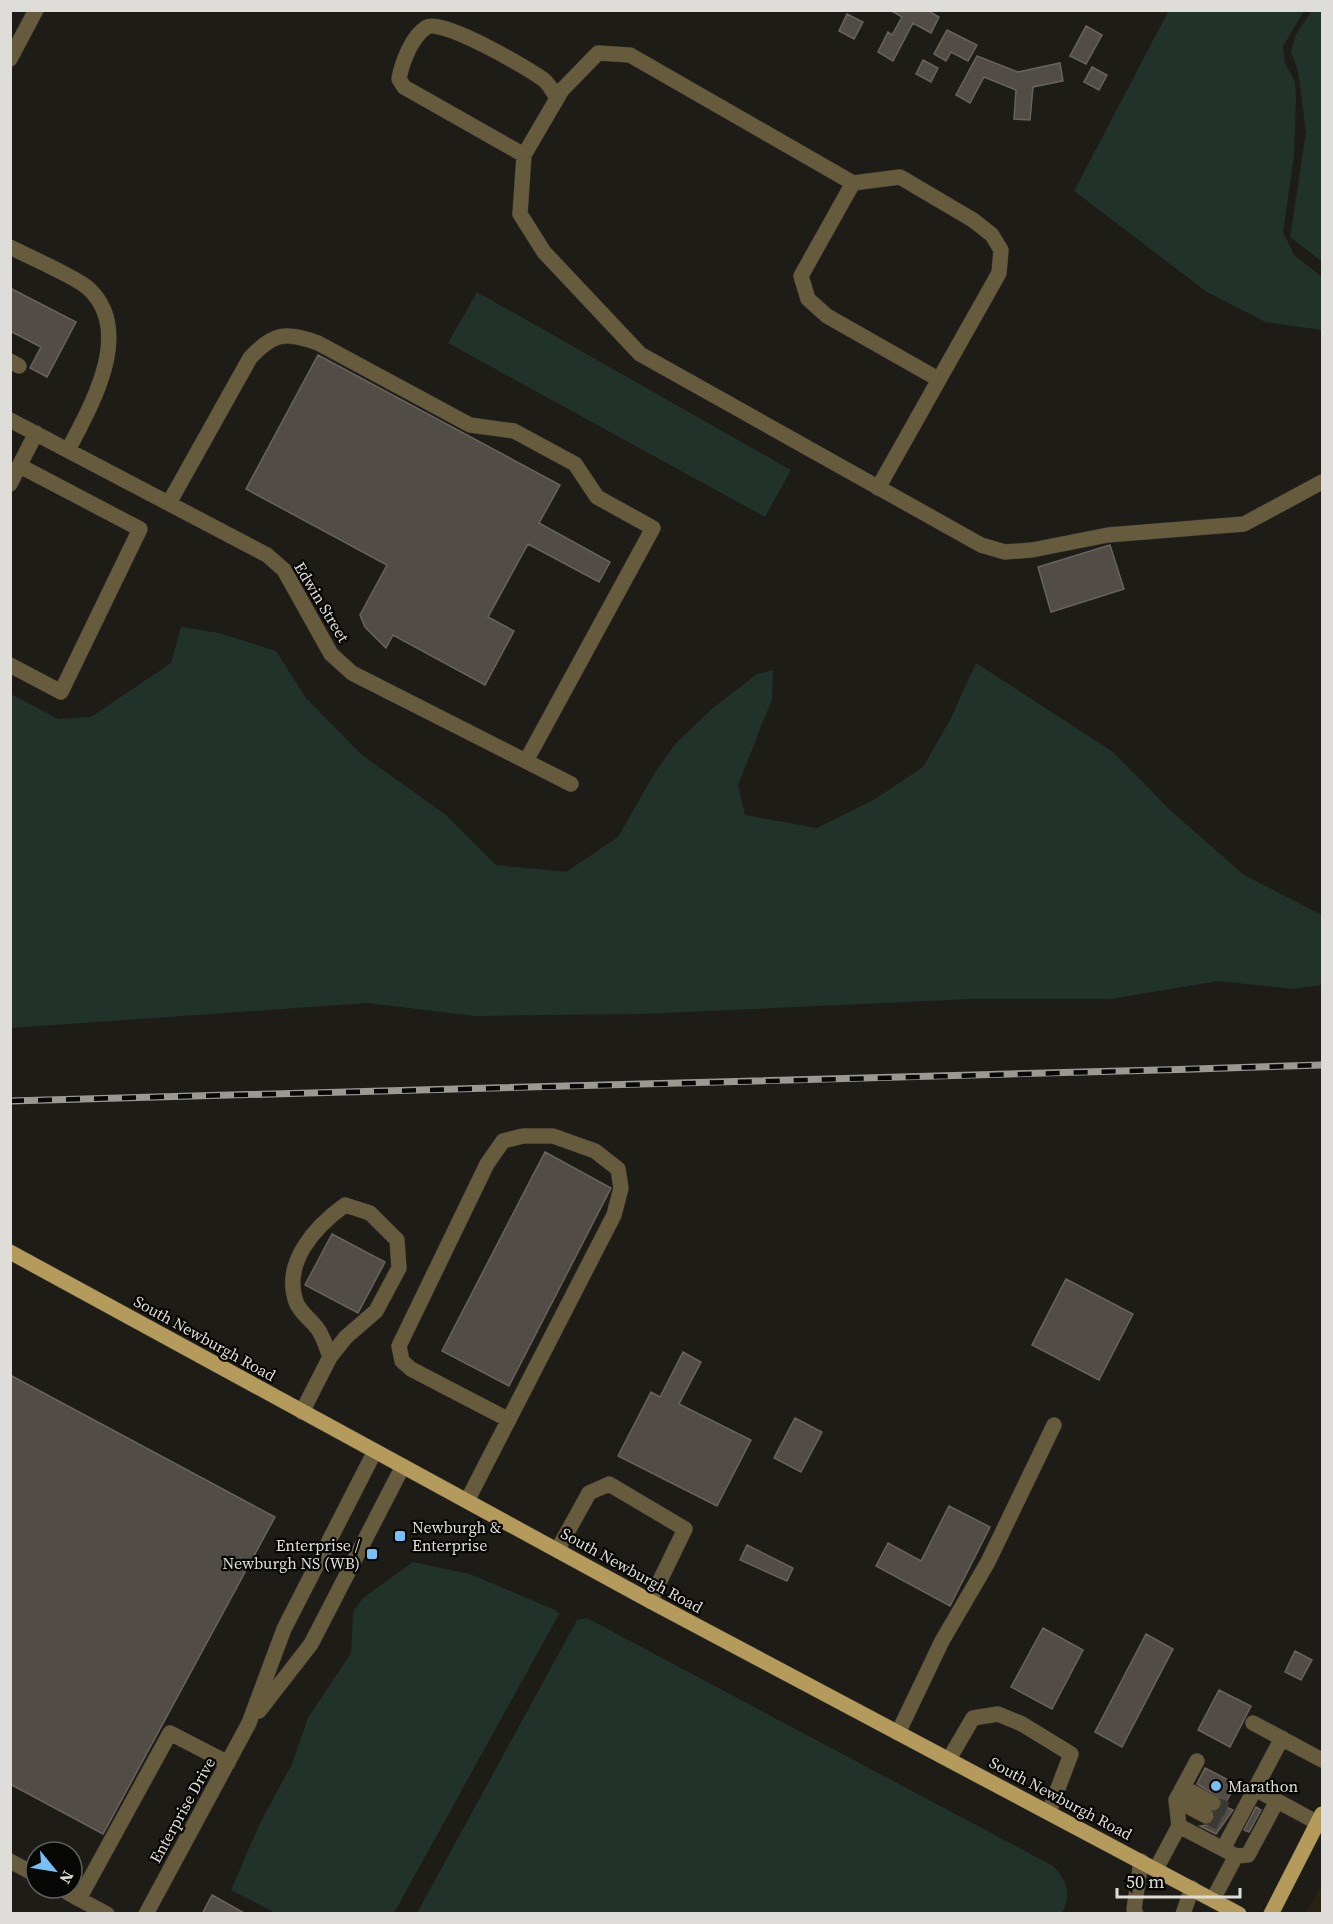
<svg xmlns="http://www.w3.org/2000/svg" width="1333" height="1924" viewBox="0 0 1333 1924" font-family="'Source Serif 4',serif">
<rect width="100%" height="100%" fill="#1e1c16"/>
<path fill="#292212" d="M1322,1884V1913H1306Z"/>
<path fill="#21322a" d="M1169,10L1304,11L1283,46L1285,63L1295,82L1296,99L1294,156L1283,232L1294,255L1322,277V330L1265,322L1207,292L1074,191Z
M1312,10L1322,11V262L1290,237L1306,132L1298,71L1291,52L1295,36Z
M477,292L791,470L765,517L448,343Z
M181,627L219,633L276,651L306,698L362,755L446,815L496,865L566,872L618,837L657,769L677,742L714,707L757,674L773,670L772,699L738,785L745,815L817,828L875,799L923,767L950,720L976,663L1113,752L1170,810L1244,875L1322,915V985L1292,989L1218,981L1111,999H972L640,1014L475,1016L367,1003L11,1028V694L58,719L91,717L171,663Z
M413,1562L470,1574L555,1610L559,1614L394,1913H276L231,1890L260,1823L292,1764L308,1718L351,1653L353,1612L363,1598Z
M587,1618L1053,1866C1067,1880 1072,1895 1062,1913H417L577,1620Z"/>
<path fill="#514c46" stroke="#69635d" stroke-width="1.5" d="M890,10H927L939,17L931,33L913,23L893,61L878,52L888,32L892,35L902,17Z
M847,14L863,22L854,39L839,31Z
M1086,26L1102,35L1086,64L1070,56Z
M947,30L977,45L968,61L951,52L946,61L934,54Z
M977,56L1018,72L1060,63L1063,81L1033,87L1030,120L1014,119L1016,90L984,77L970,103L956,95Z
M923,60L938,68L931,82L916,74Z
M1092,67L1107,75L1099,90L1084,82Z
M10,288L76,322L47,377L30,368L41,347L10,331Z
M318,355L560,485L539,523L610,562L599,582L528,544L488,617L514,631L485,685L393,635L386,648L365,627L360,615L387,565L246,489Z
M1110,545L1124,589L1051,612L1038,567Z
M545,1152L611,1188L509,1386L442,1351Z
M332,1234L385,1262L358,1313L305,1285Z
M1066,1279L1133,1314L1099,1380L1032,1345Z
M683,1352L701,1362L679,1404L751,1440L717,1506L618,1456L651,1392L660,1397Z
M10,1375L275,1517L103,1834L10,1784Z
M795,1418L822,1432L801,1472L774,1458Z
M949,1506L990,1527L950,1606L876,1566L888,1543L921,1561Z
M747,1545L793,1568L787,1581L740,1560Z
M1043,1628L1083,1650L1052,1709L1011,1687Z
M1146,1634L1173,1649L1122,1747L1095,1732Z
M1295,1651L1312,1660L1301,1680L1285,1672Z
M1219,1690L1251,1706L1230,1747L1198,1730Z
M1205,1768L1236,1784L1226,1802L1197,1784Z
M1222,1805L1233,1810L1216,1834L1200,1826L1212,1824L1215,1812Z
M1256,1807L1261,1810L1249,1832L1244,1830Z
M212,1895L246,1914H202Z"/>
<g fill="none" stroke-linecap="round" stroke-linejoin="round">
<path stroke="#3b3933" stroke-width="15" stroke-dasharray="15 8" stroke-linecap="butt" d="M1213,1803L1229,1810
M1206,1816L1222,1824"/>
<defs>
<path id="minor" d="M10,59L36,10
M524,155L404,87L399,79C402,62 412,36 427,27C442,18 528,68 544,80C549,84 553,92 557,98
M853,183L630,55L598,53L562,90L524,155L520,214L544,252L640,354L981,545L1005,552L1032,550L1108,535L1244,524L1322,482
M10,247C29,257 74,276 88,288C135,331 91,406 68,450
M10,361L19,366
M10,420L267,555L284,570L331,654L352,673L571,784
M10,484L36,433
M878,488L999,273L1001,250L992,235L973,220L900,177L853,183L801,276L808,299L827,316L938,379
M169,503L250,358C273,333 286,331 318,343L470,425L514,431L575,464L597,497L653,528L526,761
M10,665L61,692L140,529L20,466
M302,1412L330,1357L346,1337L376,1311L399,1268L397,1240L370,1213L345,1205C316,1226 282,1262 296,1302C300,1313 313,1321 319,1331C324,1339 327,1349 330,1357
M467,1501L614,1215L621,1188L618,1169L595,1151L553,1136H523L503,1141L487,1164L399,1346L402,1361L411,1369L509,1420
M558,1549L589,1493L609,1484L685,1529L650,1601
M259,1711L311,1644L403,1466
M1253,1723L1322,1760
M898,1733L942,1641L988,1562L1054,1425
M949,1759L973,1718L998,1714L1022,1724L1071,1754L1049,1812
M1197,1761L1176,1800L1179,1826L1223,1849
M1183,1787L1213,1803
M1255,1789L1282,1738
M1176,1800L1206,1816
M1236,1856L1248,1855L1277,1801
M10,1861L36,1875
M1156,1869L1179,1826
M60,1888L79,1899L170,1733L228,1763
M79,1899L107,1914
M1213,1899L1236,1856L1223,1849L1255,1789L1318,1823
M146,1914L249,1723L284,1629L375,1451
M1136,1914L1134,1909L1141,1861
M1183,1914L1192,1888"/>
<path id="major" d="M10,1252L650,1601L1239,1914
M1271,1914L1322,1814"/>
</defs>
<use href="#minor" stroke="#393731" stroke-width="16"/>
<use href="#major" stroke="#393731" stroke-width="16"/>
<use href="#minor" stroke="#675b3e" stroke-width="15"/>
<use href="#major" stroke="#b49b5c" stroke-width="15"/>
<defs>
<path id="rail" d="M10,1101C448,1089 885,1079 1322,1065"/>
</defs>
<use href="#rail" stroke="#9b9994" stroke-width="7"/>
<use href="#rail" stroke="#070705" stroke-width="4.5" stroke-dasharray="14" stroke-linecap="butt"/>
</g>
<g fill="#77bff7" stroke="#070705" stroke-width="2">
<rect x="394" y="1530" width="12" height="12" rx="3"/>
<rect x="366" y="1548" width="12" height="12" rx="3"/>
<circle cx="1216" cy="1786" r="6"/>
</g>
<g text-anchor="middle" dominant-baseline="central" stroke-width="4.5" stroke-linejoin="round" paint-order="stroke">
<g font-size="16" fill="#dfddd9" stroke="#070705">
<text transform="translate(322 602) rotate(59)">Edwin Street</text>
<text transform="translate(205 1338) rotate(29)">South Newburgh Road</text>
<text transform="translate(632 1570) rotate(29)">South Newburgh Road</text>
<text transform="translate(1061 1798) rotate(28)">South Newburgh Road</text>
<text transform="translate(182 1810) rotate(-61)">Enterprise Drive</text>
</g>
<g font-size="16" fill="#dfddd9" stroke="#070705" text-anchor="start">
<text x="412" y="1527">Newburgh &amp;<tspan x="412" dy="18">Enterprise</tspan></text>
<text x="360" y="1545" text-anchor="end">Enterprise /<tspan x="360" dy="18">Newburgh NS (WB)</tspan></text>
<text x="1228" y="1786">Marathon</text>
</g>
</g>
<rect width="1333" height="1924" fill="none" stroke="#dfddd9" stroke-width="24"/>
<g transform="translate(54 1870) rotate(120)"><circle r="28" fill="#070705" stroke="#5d5d5a" stroke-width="1.5"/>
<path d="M0-4.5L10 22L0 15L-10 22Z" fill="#77bff7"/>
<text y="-9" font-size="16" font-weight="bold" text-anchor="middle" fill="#dfddd9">N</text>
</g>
<path d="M1117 1888v9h123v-9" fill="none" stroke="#dfddd9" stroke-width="3"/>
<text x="1126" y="1888" font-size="18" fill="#dfddd9" stroke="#070705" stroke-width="4.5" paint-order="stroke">50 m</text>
</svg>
